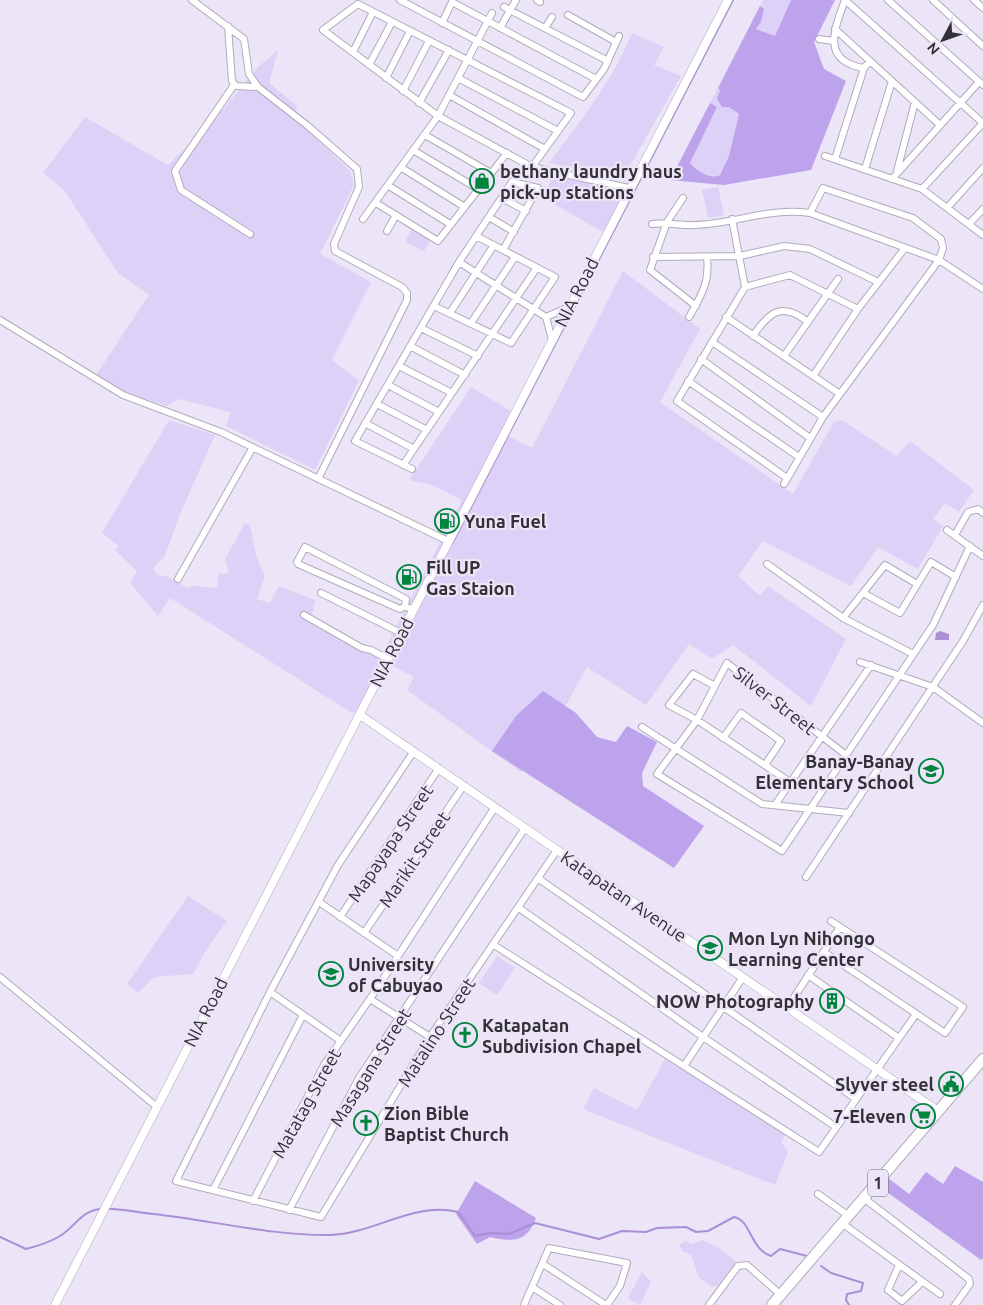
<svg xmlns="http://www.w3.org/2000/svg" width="983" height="1305" viewBox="0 0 983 1305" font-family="Ubuntu,sans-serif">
<rect width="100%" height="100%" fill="#ebe5f7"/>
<path fill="#ded1f7" d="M763,0H791L775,36L756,29L761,22L764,10L760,6Z
M632,33L664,47L654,65L681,76L623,178L549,163C580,122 612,82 632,33Z
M278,50L269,83L297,106L294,117L350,171L354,185L320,254L371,282L332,360L359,381L315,470L226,426L230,412L179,399L167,406L112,388L96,375L149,295L118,273L64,190L43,173L85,117L168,165L204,131L214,109L221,112L258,67Z
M718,88L729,107L739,114L729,156L720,175C710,180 697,171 690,163L717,107L710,103Z
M551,176L626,190L603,232L545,199Z
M718,187L724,215L708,218L702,190Z
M411,230L430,240L424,251L405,242Z
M623,271L700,329L660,402L793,494L834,422L842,420L897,456L910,441L974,490L959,512L945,503L933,519L943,526L918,569L878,547L851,586L763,541L738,576L760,596L768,586L846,639L811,706L733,645L712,659L689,644L646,705L587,667L551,733L521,772L407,690L414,677L383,661L358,710L352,713L170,598L158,616L130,583L137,571L115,550L119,546L102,533L169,420L215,435L180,514L165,556L153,568L157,575L166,576L188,588L193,586L217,588L218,574L229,573L225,559L245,523L250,525L256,556L265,576L257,599L270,603L279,586L315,600L311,619L380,658L462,500L432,485L409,480L471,387L511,411L501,432L532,448Z
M188,896L227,921L206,950L193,974L154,977L138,993L127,984Z
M497,956L515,968L497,995L479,983Z
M665,1059L786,1134L781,1142L788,1152L775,1185L583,1109L594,1088L637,1110Z
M702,1240L719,1248L736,1261L718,1286L712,1287L699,1278L691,1254L682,1251L679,1245L685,1241L693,1244Z
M642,1272L651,1282L640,1305L628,1298Z"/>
<path fill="#bda2ec" d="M791,0H835L814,42L824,69L846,81L811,170L724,185L670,180L710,103L717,107L690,163C697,171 710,180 720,175L729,156L739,114L729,107H722L717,99L720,90L718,88L760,6L764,9L761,22L756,29L775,36Z
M543,691L576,713L597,737L616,742L627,726L657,742L642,773L643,786L704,826L674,868L492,751L516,716Z
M955,1166L983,1182V1258L981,1260L880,1187L888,1178L909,1194L926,1172L943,1184Z
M475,1181L536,1218C527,1243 512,1242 490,1237L477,1244L456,1214Z"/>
<path fill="#aa8fd7" d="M940,631L949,634V640H935L936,633Z"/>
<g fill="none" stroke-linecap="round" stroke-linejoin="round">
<path stroke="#aa8fd7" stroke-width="2" d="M452,544L733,0
M108,1209C121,1208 139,1213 153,1214C210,1220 273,1236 330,1235C374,1234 413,1201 458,1212L475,1236L491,1233L509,1234L535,1223L599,1239L622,1231L646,1232L657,1228L686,1227L696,1232L708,1231L734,1217C751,1220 750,1249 771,1256L780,1249L807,1256
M0,1237L26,1249C38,1246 50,1242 60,1236C75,1227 81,1211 100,1209
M821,1266L831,1273L863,1283L861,1291L847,1294L846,1300L849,1305"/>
<defs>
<path id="minor" d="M192,0L244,39L249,74L258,87L308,126L357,169L359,187L334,244L335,251L402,287L407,293V300L318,479
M400,0L583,97L604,69L619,36
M537,0L540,2
M845,0L983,123
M845,0C834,30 821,61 864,68
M888,0L983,85
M933,0L983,46
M974,0L983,8
M358,4L323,30L438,116L532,167L629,188
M358,4L571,113L532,167
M504,7L608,61
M568,15L616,42
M442,23L452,2L596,79
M228,26L232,81L236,86L258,87
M500,28L516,0
M545,28L552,17
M835,29L940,125
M819,39L834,41
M353,52L373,12
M369,65L392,22
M386,78L410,31
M458,78L558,131
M234,85L175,171L181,190L250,234
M403,91L429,41
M449,95L545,149
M419,103L449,50
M425,135L491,173
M413,150L478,189
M825,156L922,189L983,235
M835,159L864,68L870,61
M402,168L463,206
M865,169L892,81
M897,171L915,102
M892,179L979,82
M389,186L450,224
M922,189L983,123
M502,198L526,211
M683,198L667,222L650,270L696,306
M376,203L438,241L507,153
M947,208L983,168
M489,217L514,232
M363,219L438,116L492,13
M732,219L745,287L677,401L787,478
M652,224C667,222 680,226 695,225C734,224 770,207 810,213L939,260L983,289
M969,224L983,209
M387,231L396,215
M653,257L740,256L784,246L810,249L878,282
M459,262L546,317
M745,287L790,275L858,309
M434,306L511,343L555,277L476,236
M450,313L494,245
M689,317C701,296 710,282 707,258
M726,317L840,394
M0,320L123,395L221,432L448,541
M471,323L515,257
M421,328L478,356
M753,336C769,312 782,301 808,322
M552,340L546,317L569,307
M712,342L823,417
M410,346L465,375
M784,356L838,279
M701,359L810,438
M399,366L452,393
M813,376L858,309L905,248
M688,381L799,457
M388,385L439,412
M377,404L427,430
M365,423L414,449
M403,465L536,269
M412,469L355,441L459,262L512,182L538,188L503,250
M784,484L823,417L939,260L943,248L941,239L913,218L823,188L810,213
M947,530L983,556
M955,535L968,512L978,509L983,513
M767,564L843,618L913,654
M178,579L253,447
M321,593L401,633
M863,593L900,613L931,562L956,577
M405,606L406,599L305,547L297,562L298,564L400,609L405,606L413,610
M304,615L362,648L371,650L388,659
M843,618L885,565L917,584
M860,662L933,687L983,723
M715,686L693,674L669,705L697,720L790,782
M642,727L762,804L849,813
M723,738L741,713L781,741L765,765
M414,751L338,865L270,992L176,1181L321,1217L430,1037L557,850
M846,755L727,663L697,720L657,774L782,851L933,625L970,546
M775,805L871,665
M806,877L963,641L983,605
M539,879L856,1099
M319,902L398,956
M519,908L703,1037L836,1127
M340,917L439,768
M364,933L464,785
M494,945L819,1152L916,1014
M824,952L945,1033L963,1007L831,921
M808,975L899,1038
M0,977L157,1107
M270,992L341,1041
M370,999L430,1037
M787,1008L840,927
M684,1066L743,977
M213,1190L303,1015
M818,1194L846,1214L847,1219
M865,1199L969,1279L970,1284L955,1305
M253,1201L324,1065L374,993L495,807
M289,1210L359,1078L525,828
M843,1224L940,1294
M543,1264L606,1305
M899,1265L888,1290L902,1301L922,1282
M532,1287L560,1305
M524,1305L549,1248L627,1263L620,1286L607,1305
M709,1305L738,1266L747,1265L781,1295"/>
<path id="tertiary" d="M360,715L938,1111
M55,1305L728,0"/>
<path id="trunk" d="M772,1305L983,1059"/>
</defs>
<use href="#minor" stroke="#b0abbc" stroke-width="8"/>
<use href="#tertiary" stroke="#b0abbc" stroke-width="9"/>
<use href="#trunk" stroke="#b0abbc" stroke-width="12"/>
<use href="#minor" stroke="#fff" stroke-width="6"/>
<use href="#tertiary" stroke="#fff" stroke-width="8"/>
<use href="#trunk" stroke="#fff" stroke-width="10"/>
</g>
<defs>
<symbol id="shop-ring" viewBox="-11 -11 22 22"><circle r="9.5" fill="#ebe5f7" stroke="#00843e" stroke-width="1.5"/><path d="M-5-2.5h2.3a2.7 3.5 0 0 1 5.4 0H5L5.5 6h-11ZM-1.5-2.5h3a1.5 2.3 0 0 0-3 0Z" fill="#00843e"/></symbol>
<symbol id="fuel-ring" viewBox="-11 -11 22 22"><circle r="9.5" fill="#ebe5f7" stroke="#00843e" stroke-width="1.5"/><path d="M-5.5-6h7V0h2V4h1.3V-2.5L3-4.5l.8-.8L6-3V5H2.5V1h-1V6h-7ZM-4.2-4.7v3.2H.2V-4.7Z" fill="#00843e"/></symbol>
<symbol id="school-ring" viewBox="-11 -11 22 22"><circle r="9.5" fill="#ebe5f7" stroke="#00843e" stroke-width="1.5"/><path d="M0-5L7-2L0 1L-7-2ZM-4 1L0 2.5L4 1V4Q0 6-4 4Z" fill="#00843e"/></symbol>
<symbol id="university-ring" viewBox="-11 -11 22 22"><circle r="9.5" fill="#ebe5f7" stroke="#00843e" stroke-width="1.5"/><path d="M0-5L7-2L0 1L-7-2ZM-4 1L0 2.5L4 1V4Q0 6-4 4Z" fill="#00843e"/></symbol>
<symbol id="building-ring" viewBox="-11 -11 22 22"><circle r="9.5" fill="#ebe5f7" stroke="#00843e" stroke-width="1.5"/><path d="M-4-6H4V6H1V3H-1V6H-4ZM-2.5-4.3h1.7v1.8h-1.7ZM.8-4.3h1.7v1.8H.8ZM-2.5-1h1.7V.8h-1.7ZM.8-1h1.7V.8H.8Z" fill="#00843e"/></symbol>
<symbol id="church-ring" viewBox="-11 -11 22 22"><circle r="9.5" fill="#ebe5f7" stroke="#00843e" stroke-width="1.5"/><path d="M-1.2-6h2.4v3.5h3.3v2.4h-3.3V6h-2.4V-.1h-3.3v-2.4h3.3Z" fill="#00843e"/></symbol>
<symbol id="civic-ring" viewBox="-11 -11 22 22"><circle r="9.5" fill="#ebe5f7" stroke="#00843e" stroke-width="1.5"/><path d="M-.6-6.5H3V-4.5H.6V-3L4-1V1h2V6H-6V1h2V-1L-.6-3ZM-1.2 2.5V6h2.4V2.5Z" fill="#00843e"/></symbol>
<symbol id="supermarket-ring" viewBox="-11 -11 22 22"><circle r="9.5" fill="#ebe5f7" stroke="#00843e" stroke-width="1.5"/><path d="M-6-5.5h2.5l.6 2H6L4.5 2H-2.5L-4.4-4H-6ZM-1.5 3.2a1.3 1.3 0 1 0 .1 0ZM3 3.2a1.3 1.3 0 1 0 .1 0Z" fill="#00843e"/></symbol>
</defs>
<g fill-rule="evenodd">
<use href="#shop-ring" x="468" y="167" width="28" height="28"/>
<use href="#fuel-ring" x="433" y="507" width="28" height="28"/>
<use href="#fuel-ring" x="395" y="563" width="28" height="28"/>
<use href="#school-ring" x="917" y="757" width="28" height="28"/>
<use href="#school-ring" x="696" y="934" width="28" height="28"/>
<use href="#university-ring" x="317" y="960" width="28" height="28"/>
<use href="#building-ring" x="818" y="987" width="28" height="28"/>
<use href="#church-ring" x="451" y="1021" width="28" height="28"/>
<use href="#civic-ring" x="937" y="1070" width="28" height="28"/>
<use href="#supermarket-ring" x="909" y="1102" width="28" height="28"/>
<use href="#church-ring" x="352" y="1109" width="28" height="28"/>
</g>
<g text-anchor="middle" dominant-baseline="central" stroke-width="4.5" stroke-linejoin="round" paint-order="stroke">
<rect fill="#ebe5f7" stroke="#6a6771" stroke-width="1" x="868" y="1169.5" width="20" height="27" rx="4"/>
<g font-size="16" font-weight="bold" fill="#333137">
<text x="878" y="1183">1</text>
</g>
<g font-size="18" font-weight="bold" fill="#333137" stroke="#ebe5f7" text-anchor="start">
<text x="500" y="171">bethany laundry haus<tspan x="500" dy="21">pick-up stations</tspan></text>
<text x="464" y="521">Yuna Fuel</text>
<text x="426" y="567">Fill UP<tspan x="426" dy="21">Gas Staion</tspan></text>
<text x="914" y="761" text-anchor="end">Banay-Banay<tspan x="914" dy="21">Elementary School</tspan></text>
<text x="728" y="938">Mon Lyn Nihongo<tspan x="728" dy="21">Learning Center</tspan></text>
<text x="348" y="964">University<tspan x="348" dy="21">of Cabuyao</tspan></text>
<text x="814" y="1001" text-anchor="end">NOW Photography</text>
<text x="482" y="1025">Katapatan<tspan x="482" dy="21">Subdivision Chapel</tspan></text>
<text x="934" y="1084" text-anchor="end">Slyver steel</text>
<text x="384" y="1113">Zion Bible<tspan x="384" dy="21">Baptist Church</tspan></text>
<text x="906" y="1116" text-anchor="end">7-Eleven</text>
</g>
<g font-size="18" fill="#333137" stroke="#ebe5f7">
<text transform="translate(576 292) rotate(-63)">NIA Road</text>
<text transform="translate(391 652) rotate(-63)">NIA Road</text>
<text transform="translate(775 700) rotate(38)">Silver Street</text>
<text transform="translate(390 843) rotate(-56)">Mapayapa Street</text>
<text transform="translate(414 859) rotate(-56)">Marikit Street</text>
<text transform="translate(624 896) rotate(34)">Katapatan Avenue</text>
<text transform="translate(205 1012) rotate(-63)">NIA Road</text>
<text transform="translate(436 1032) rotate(-57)">Matalino Street</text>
<text transform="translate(370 1067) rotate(-58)">Masagana Street</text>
<text transform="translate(306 1103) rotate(-61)">Matatag Street</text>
</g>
</g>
<g transform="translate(943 40) rotate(229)" stroke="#ebe5f7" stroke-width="4" paint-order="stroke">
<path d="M0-4L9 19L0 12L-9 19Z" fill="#333137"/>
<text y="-8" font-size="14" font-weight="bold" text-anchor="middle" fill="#333137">N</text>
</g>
</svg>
